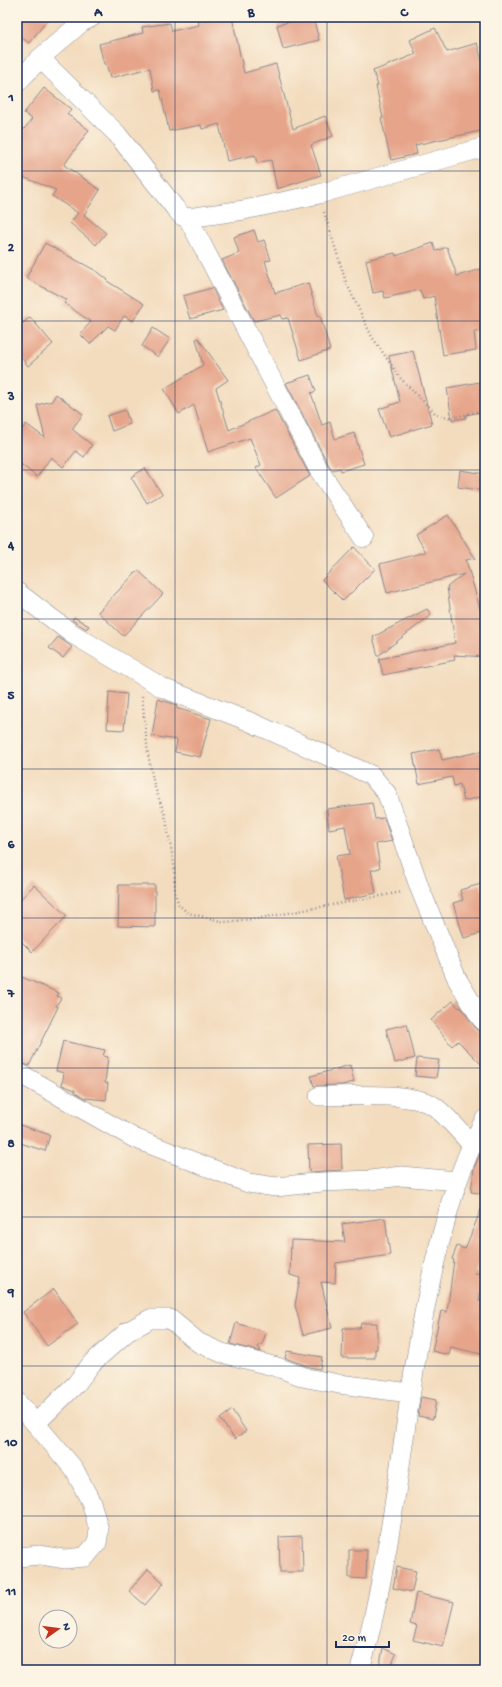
<svg xmlns="http://www.w3.org/2000/svg" width="502" height="1687" viewBox="0 0 502 1687" font-family="'Gochi Hand',sans-serif">
<rect width="100%" height="100%" fill="#fcf5e5"/>
<filter id="ink" filterUnits="userSpaceOnUse"><feTurbulence type="fractalNoise" baseFrequency=".025" numOctaves="2"/><feDisplacementMap in="SourceGraphic" scale="8" xChannelSelector="R" yChannelSelector="G"/><feConvolveMatrix kernelMatrix="1 2 1 2 8 2 1 2 1" color-interpolation-filters="sRGB"/></filter>
<filter id="wash" filterUnits="userSpaceOnUse"><feTurbulence type="fractalNoise" baseFrequency=".012" numOctaves="4" result="noise"/><feDisplacementMap in="SourceGraphic" scale="16" xChannelSelector="R" yChannelSelector="G"/><feGaussianBlur stdDeviation="0.9" result="paint"/><feColorMatrix in="noise" values="0 0 0 0 0 0 0 0 0 0 0 0 0 0 0 0 0 1.4 0 .05"/><feComposite in="paint" operator="in"/></filter>
<g filter="url(#wash)">
<rect width="100%" height="100%" fill="#f3dcbe"/>
<g id="blocks">
<path fill="#e6a58b" d="M17,17H50L29,43L17,34Z
M211,17H232L244,73L276,64L293,129L325,116L333,136L311,145L321,175L277,189L271,160L257,163L255,155L227,161L219,124L202,129L201,125L169,131L160,90L154,91L150,68L110,78L106,64H104L99,44L143,33L142,27L170,23L172,31L199,25L198,21L211,19Z
M309,17H313L319,40L283,49L277,25Z
M435,28L447,52L477,43L485,71V130L415,145L417,154L391,160L381,118H383L376,86H378L373,71L416,54L410,40Z
M44,88L71,109L67,114L89,130L64,165L100,190L84,215L106,233L96,245L70,223L78,213L52,196L56,190L17,175V138L32,119L24,113Z
M254,230L258,242L264,240L271,260L265,261L275,293L308,283L318,316L320,315L330,350L301,360L288,318L282,319L281,315L254,321L222,260L239,253L234,237Z
M45,243L98,272L108,280L107,281L144,304L133,321L124,316L115,330L108,326L90,344L80,334L91,322L64,303L67,300L26,278Z
M433,243L436,251L447,247L457,276L485,268V329L474,332L476,350L443,355L434,296L423,299L420,290L385,298L383,291L373,293L366,260L395,253L396,256Z
M212,288L223,310L190,319L183,296Z
M30,317L53,344L28,366L17,352V328Z
M153,328L170,339L158,357L142,346Z
M198,338L228,380L216,388L229,430L275,410L310,476L276,498L256,468L261,465L250,438L208,452L194,405L179,414L164,389L203,365L196,339Z
M413,351L432,424L389,437L379,409L400,402L389,356Z
M310,375L316,391L311,393L322,425L330,422L335,439L354,433L364,464L341,471L340,468L332,470L328,464L286,383Z
M485,381V411L466,415V418L452,420L447,388Z
M56,394L83,414L72,429L92,445L84,457L76,451L63,467L51,457L37,477L17,461V436L26,424L45,438L37,405L52,401Z
M125,410L130,424L112,431L107,416Z
M145,468L162,494L147,503L131,477Z
M460,470L485,474V491L458,487Z
M448,515L475,558L466,560L481,612H485V657L454,655L455,660L383,675L379,659L455,643L447,587L464,574L387,593L380,564L426,552L416,535Z
M354,547L375,569L343,601L322,580Z
M138,570L163,594L123,636L98,612Z
M427,609L431,615L378,656L373,637Z
M74,617L89,626L86,629L72,620Z
M58,637L72,647L63,658L49,648Z
M109,692L127,694L124,730L107,729Z
M158,699L177,705L176,708L211,719L200,757L175,752L177,740L152,736Z
M439,749L442,760L482,751L485,764V796L464,801L460,784L454,786L452,777L419,784L413,754Z
M372,803L375,819L384,818L392,841L376,844L380,868L371,870L376,893L344,900L336,856L350,854L345,826L329,829L327,809Z
M481,884L485,898V932L464,938L453,903L463,900L460,890Z
M34,885L67,916L32,952L17,937V903Z
M119,885H155V927L118,926Z
M17,975L59,993L57,996L61,998L56,1006L58,1007L29,1066L17,1061Z
M453,1001L459,1008L461,1007L477,1030L485,1034V1068L458,1041L452,1046L431,1020Z
M407,1024L415,1058L395,1063L386,1029Z
M63,1041L105,1050L103,1056L108,1057L105,1083H108L106,1100L85,1098L75,1092V1090L62,1085L64,1073L56,1071Z
M417,1058L439,1060L436,1078L415,1076Z
M350,1065L354,1082L342,1085L314,1086L311,1076Z
M17,1124L50,1135L45,1151L17,1142Z
M341,1144L342,1170L309,1172L308,1145Z
M481,1152H485V1194L471,1192L474,1168Z
M484,1202L485,1248L475,1273L483,1274L479,1301L485,1302V1355L451,1347L449,1355L432,1351L441,1311L447,1312L454,1260L452,1259L457,1246L465,1249Z
M385,1218L390,1255L336,1263L335,1283L321,1282L332,1328L303,1335L295,1305L300,1278L290,1275L291,1240L345,1242L342,1224Z
M54,1289L78,1324L47,1346L23,1312Z
M236,1323L266,1332L262,1345L258,1346L261,1352L230,1344Z
M361,1323H377V1349H375V1358H342L343,1328H360Z
M287,1351L322,1357L320,1369L310,1367L285,1358Z
M421,1397L436,1400L433,1419L418,1416Z
M232,1410L246,1431L235,1439L220,1419Z
M302,1536L303,1572H280L279,1537Z
M349,1550H367L366,1579L349,1578Z
M397,1567L416,1571L412,1592L393,1588Z
M148,1569L164,1583L145,1605L129,1591Z
M416,1593L454,1602L443,1647L413,1640L417,1626L410,1624Z
M383,1648L396,1654L390,1670H379Z"/>
</g>
</g>
<g filter="url(#ink)">
<use href="#blocks" fill-opacity="0" stroke="#87868e" stroke-width="1"/>
<g fill="none" stroke-linecap="round" stroke-linejoin="round">
<defs>
<path id="minor" d="M40,58L117,134L175,208L182,216L188,218L244,210L319,194L485,147
M17,83L40,58L82,22L92,17
M188,218L319,470L364,538
M17,592L71,633L163,688L248,721L371,775L387,794L420,889L457,979L480,1017L485,1023
M17,1072L134,1138L248,1183L276,1187L322,1182L371,1180L401,1176L457,1181
M319,1096C348,1096 407,1092 432,1105C444,1112 461,1133 471,1144
M17,1402L74,1469L91,1502L99,1530L97,1543L85,1557L64,1559L40,1555L17,1557
M36,1423L76,1384L92,1363L127,1332L150,1319H170L199,1343L222,1353L277,1367L307,1378L339,1384L410,1393
M360,1670C397,1540 403,1405 432,1274C445,1220 458,1168 485,1119"/>
</defs>
<use href="#minor" stroke="#87868e" stroke-width="20"/>
<path stroke="#87868e" stroke-width="2.5" stroke-dasharray="1 3" stroke-linecap="butt" d="M324,212L346,282L372,337L401,379L436,414L451,418L485,410
M142,696L148,754L154,785L165,815L174,864L175,894L179,905L188,913L225,922L261,918L402,892"/>
<use href="#minor" stroke="#fff" stroke-width="19"/>
</g>
</g>
<path fill="none" stroke="#1b2f5e" stroke-width="1" stroke-opacity="0.55" d="M175,17V1670M327,17V1670M17,171H485M17,321H485M17,470H485M17,619H485M17,769H485M17,918H485M17,1068H485M17,1217H485M17,1366H485M17,1516H485"/>
<rect width="502" height="1687" fill="none" stroke="#fcf5e5" stroke-width="44"/>
<g transform="translate(58 1629) rotate(76)"><circle r="19" fill="#fcf5e5" stroke="#a2a6af"/>
<path d="M0-3L7 15L0 10L-7 15Z" fill="#c8321e"/>
<text y="-6" font-size="11" font-weight="bold" text-anchor="middle" fill="#1b2f5e">N</text>
</g>
<path d="M336 1641v6h53v-6" fill="none" stroke="#1b2f5e" stroke-width="2"/>
<text x="342" y="1641" font-size="12" fill="#1b2f5e" stroke="#fcf5e5" stroke-width="3" paint-order="stroke">20 m</text>
<rect x="22" y="22" width="458" height="1643" fill="none" stroke="#1b2f5e" stroke-width="1.5"/>
<g font-size="13" text-anchor="middle" font-weight="bold" fill="#1b2f5e">
<text x="98" y="16">A</text>
<text x="251" y="16">B</text>
<text x="404" y="16">C</text>
<text x="11" y="101">1</text>
<text x="11" y="251">2</text>
<text x="11" y="400">3</text>
<text x="11" y="549">4</text>
<text x="11" y="699">5</text>
<text x="11" y="848">6</text>
<text x="11" y="997">7</text>
<text x="11" y="1147">8</text>
<text x="11" y="1296">9</text>
<text x="11" y="1446">10</text>
<text x="11" y="1595">11</text>
</g>
</svg>
